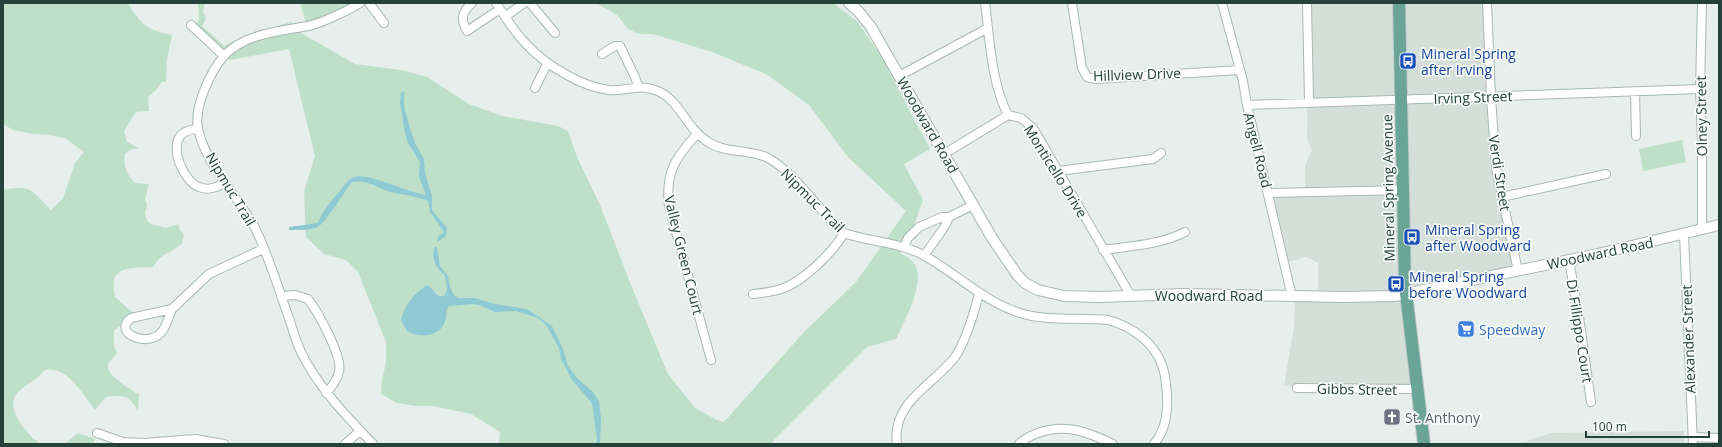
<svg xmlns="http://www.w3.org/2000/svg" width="1722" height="447" viewBox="0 0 1722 447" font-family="'Open Sans',sans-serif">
<rect width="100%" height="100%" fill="#e6efeb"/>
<path fill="#d4dfda" d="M1308,3H1491L1494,146L1518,271L1411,294L1420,386L1381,390L1284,386L1294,327L1295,296L1318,294V263L1306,257L1288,262L1286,258L1271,196L1305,192V165L1312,150L1307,140Z
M1684,431V444H1517L1551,433Z"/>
<path fill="#bfe0c8" d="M3,3H128C141,25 147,30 172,35L167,59L166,82H162L156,90L148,97L149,111L136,112L124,131L127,142L139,148L130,150L125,154C123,167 127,174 135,183L149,184L145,198L147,205L145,213L147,221L151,224L166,228L178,224L180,230L184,234L182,244C179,245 177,248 173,250C164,255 159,257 153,267C141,268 116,265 114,281C113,286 114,292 115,297L131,311L135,318L114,330V346L117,352C115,356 109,361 108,365C105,375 132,390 139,395L138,411C129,395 124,395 106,397L95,410C82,394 68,366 45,370C29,389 0,390 20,423C27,431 32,440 42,444H3L4,190C31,183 34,193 51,210L63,198L75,163L84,152L65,138L49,135L33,134L13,130L3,124Z
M198,3H205L203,11L206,19L202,26L224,46L246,35L291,22L301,33L355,64L401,70L427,77L469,104L502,116L558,126L568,131L577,157L600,205L633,290L668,374L695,408L717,420L724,422L804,332L856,282L906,211L848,157L809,105L766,74L712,52L653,34H639L628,29L617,15L596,3H833L857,21L881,56L930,149L904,164L923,200L913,228L900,253C904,256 910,258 913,262C928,279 904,322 896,339L867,347L770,444H499L500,432L471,414L433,406H416L397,403L381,394L382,381L386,362V342L358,272L346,260L324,254L306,237L304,191L315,156L289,49L230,60L195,26L199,19Z
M303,3H363L307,27L301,7Z
M1682,140L1686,162L1643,171L1639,149Z
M78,433L95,439L93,444H64Z"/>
<path fill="#8ec9d4" d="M404,91V106L409,125L415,143L424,159L425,173L432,196V210L447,228L446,236L437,242L438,237L444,232L430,212L428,201C416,196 404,195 391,192C378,188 367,179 352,182C346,190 324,224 318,227C309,231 298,230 289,230V227L318,223C322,212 331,201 339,192C343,187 348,179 354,177C369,172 408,193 426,195L419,177L420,162L408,143L405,133L400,103L401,93Z
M435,247H437L440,266L448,276L450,287L454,295L458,298H475L495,304L527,309L552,326L563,349L568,366L578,379L593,392L599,401L601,419L600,444H595L597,441L593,408L591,402L572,380L561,359L559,348L546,325L538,318L516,311L495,312L479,305L472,304L449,306C445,311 447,319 444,324C438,337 418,338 407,331L401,320C405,305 413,294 427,285C435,289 435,298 444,296L447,290L445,275C436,269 430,257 435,247Z"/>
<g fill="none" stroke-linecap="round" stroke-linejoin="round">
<defs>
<path id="minor" d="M360,3C350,10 319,24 308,26C280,31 243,34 224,56C210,72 194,107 198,128C205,165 240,198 256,230C270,259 279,291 290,321C293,331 296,342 301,352C318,387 346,416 373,444
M369,3L384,23
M472,3C462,12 460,19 467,31L500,9
M496,3C517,36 532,56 567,75C581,83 593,88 609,90C629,92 639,82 660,92C681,103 687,129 708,142C725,153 747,149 766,157C791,169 817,207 837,227L844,233C870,242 899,242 923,255C956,273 982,300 1017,312C1046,322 1078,317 1108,320C1131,326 1154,342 1162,365C1166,375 1166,385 1167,395C1168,413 1166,430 1154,444
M530,3L555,33
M985,3C990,40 991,82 1008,115
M1072,3L1082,68L1087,77L1096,79L1239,70
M1222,3L1243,81L1247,105L1292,297
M1307,3L1309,102
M1487,3L1491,97L1496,168L1518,271
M1702,3L1700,89L1702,142V229
M505,17L524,3
M191,25L224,56
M602,54L615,46H620L635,77L638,86
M899,76L988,28
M535,88L547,64
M1635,91L1636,136
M1247,105L1700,89
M1008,115L1021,118L1033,128L1131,296
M198,128C193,130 185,130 181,135C169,148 184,182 199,187C208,191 217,187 225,183
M697,134C676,157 665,172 669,206L711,360
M944,154L1008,115
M1058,171L1153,159L1161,153
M1269,193L1404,190
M1502,197L1606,174
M1684,234L1693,444
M904,247L908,238L919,227L942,217H949L973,205
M1103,250C1130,246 1160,245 1185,232
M924,256L945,226L949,217
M1569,260L1579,317L1591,402
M753,294C763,293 772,292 781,289C803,282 833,252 844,233
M281,296L295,295L308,299C318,312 343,357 339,372C337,380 332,387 326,393
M172,309C169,316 167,324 163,330C150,350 111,333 131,318L172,309L209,274L263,249
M1297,388L1417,389
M97,433L123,442L144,443L195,439L224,444
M1693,437L1719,438
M345,444L360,431
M897,444C891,402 934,385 955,357C966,341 974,313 979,294
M1019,444C1024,439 1030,436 1038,433C1065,423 1088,432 1113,444"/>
<path id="tertiary" d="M849,3L859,12L871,27L992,238L1018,276L1025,283L1038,290L1064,296L1099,297L1184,294L1343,297L1394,296L1406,294
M1410,293L1598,254L1719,225"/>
<path id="primary" d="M1399,3L1405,285L1424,444"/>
</defs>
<use href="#minor" stroke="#a8b8b2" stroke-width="10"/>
<use href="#tertiary" stroke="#a8b8b2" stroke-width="12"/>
<use href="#primary" stroke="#c2cac8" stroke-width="14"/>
<use href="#minor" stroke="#fff" stroke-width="8"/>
<use href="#tertiary" stroke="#fff" stroke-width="10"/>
<use href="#primary" stroke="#6aa596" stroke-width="12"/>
</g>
<defs>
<symbol id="bus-square" viewBox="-11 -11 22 22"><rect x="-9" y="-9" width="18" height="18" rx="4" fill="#1a4fb4" stroke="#f7fbf9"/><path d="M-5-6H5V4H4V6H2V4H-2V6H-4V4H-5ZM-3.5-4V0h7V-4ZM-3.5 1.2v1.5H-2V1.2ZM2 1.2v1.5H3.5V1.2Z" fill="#fff"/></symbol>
<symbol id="supermarket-square" viewBox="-11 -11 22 22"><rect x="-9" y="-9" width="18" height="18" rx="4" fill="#3f7fe0" stroke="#f7fbf9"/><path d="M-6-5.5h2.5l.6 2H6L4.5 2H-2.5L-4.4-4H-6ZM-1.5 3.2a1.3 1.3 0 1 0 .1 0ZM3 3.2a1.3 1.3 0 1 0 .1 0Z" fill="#fff"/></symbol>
<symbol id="church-square" viewBox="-11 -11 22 22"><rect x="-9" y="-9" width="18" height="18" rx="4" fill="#6b7280" stroke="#f7fbf9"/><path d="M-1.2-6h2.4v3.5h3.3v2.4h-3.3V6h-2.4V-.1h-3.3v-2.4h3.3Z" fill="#fff"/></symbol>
</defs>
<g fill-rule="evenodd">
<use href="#bus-square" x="1398" y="51" width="20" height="20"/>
<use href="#bus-square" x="1402" y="227" width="20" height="20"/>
<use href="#bus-square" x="1386" y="274" width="20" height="20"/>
<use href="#supermarket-square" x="1456" y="319" width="20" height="20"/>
<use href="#church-square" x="1382" y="407" width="20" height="20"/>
</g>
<g text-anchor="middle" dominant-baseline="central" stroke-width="3.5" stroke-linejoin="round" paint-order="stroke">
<g font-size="14" fill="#164399" stroke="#f7fbf9" text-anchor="start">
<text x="1421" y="53">Mineral Spring<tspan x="1421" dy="16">after Irving</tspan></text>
<text x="1425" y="229">Mineral Spring<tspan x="1425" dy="16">after Woodward</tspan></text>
<text x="1409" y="276">Mineral Spring<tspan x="1409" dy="16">before Woodward</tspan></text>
</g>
<g font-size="14" fill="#24423a" stroke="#f7fbf9">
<text transform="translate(1137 74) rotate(-2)">Hillview Drive</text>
<text transform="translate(1473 97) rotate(-2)">Irving Street</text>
<text transform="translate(1701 116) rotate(-91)">Olney Street</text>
<text transform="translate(928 125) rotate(60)">Woodward Road</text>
<text transform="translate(1258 150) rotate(76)">Angell Road</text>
<text transform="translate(1056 171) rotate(58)">Monticello Drive</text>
<text transform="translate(1500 173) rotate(81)">Verdi Street</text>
<text transform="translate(1388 188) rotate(-91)">Mineral Spring Avenue</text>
<text transform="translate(231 189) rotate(59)">Nipmuc Trail</text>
<text transform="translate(813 200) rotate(45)">Nipmuc Trail</text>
<text transform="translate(1600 253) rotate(-12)">Woodward Road</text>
<text transform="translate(684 255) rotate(76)">Valley Green Court</text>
<text x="1209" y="295">Woodward Road</text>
<text transform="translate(1580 331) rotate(81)">Di Fillippo Court</text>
<text transform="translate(1688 339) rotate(-92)">Alexander Street</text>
<text transform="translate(1357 389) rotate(1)">Gibbs Street</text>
</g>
<g font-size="14" fill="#366cbe" stroke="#f7fbf9" text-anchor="start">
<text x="1479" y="329">Speedway</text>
</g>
<g font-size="14" fill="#5b616d" stroke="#f7fbf9" text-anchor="start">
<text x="1405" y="417">St. Anthony</text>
</g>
</g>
<rect width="1722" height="447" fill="none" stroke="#24423a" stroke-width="8"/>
<path d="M1586 431v6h123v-6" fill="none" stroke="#24423a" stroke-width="2"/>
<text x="1592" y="431" font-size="12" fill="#24423a" stroke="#f7fbf9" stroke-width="3" paint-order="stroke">100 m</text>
</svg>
